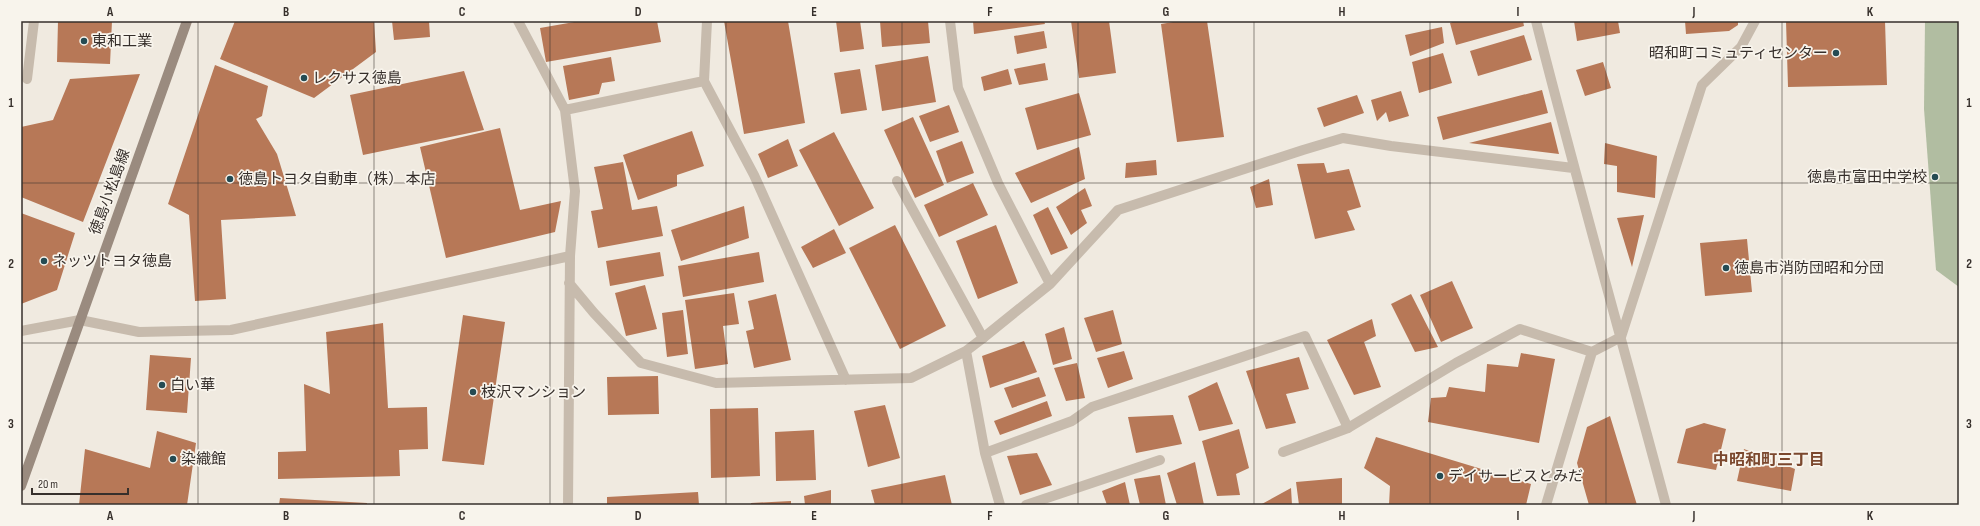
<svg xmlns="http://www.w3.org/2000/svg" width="1980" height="526" viewBox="0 0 1980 526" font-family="'Sofia Sans Condensed','Noto Sans JP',sans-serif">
<rect width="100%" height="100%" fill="#f0eae0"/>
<path fill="#b1bda1" d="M1925,21H1959V287L1936,270L1924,109Z"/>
<path fill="#b77857" d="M58,21H112L110,64L57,62Z
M235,21H374L376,52L314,98L220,59Z
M392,21H429L430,37L394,40Z
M580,21H657L661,42L546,62L540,28Z
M724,21H788L805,123L744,134Z
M836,21H860L864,49L840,52Z
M880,21H928L930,43L882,47Z
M973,21H1044L1045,24L974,34Z
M1071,21H1109L1116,73L1079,78Z
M1179,21H1207L1224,137L1177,142L1161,24Z
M1455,21H1523L1524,26L1456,45L1450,23Z
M1574,21H1618L1620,33L1577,41Z
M1685,21H1738V25L1729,31L1686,34Z
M1786,21H1885L1887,85L1788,87Z
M1442,27L1444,43L1410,56L1405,35Z
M1044,31L1047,48L1017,54L1014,36Z
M1524,35L1532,60L1478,76L1470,51Z
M1443,53L1452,83L1419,93L1412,62Z
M928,56L936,102L882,111L875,65Z
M611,57L615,81L602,83L599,94L569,100L563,66Z
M1603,62L1611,88L1585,96L1576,70Z
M1045,63L1048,80L1019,85L1014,69Z
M215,65L268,86L262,116L256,119L277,154L296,216L221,220L226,299L195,301L189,215L168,204Z
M860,69L867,110L841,114L834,73Z
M1008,69L1012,84L984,91L981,77Z
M464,71L484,130L363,155L350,95Z
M140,74L83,222L21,197V127L53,120L70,79Z
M1542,90L1548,113L1443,140L1437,117Z
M1401,91L1409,116L1389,122L1386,112L1377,121L1371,100Z
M1079,93L1091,135L1037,150L1025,108Z
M1357,95L1364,113L1324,127L1317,108Z
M949,105L959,132L930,142L919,116Z
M913,117L944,185L915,198L884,130Z
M1551,122L1559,154L1469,143Z
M500,128L520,210L561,201L555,232L446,258L420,147Z
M692,131L704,166L677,175V186L638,200L623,155Z
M834,132L874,208L839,226L799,150Z
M788,139L798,166L768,178L758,154Z
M962,141L974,173L947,183L936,151Z
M1605,143L1657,156L1655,198L1617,192V166L1604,164Z
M1079,147L1085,179L1031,203L1015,173Z
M1156,160L1157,175L1125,178L1126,163Z
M623,162L632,210L657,206L663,236L598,248L591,211L603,209L594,167Z
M1324,163L1327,173L1349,169L1361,207L1347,211L1355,230L1315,239L1297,164Z
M1269,179L1273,205L1256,208L1250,187Z
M973,183L988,215L939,237L924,205Z
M1085,188L1092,206L1081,210L1087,223L1071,235L1056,207Z
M744,206L749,238L681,261L671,230Z
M1048,207L1068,248L1051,255L1033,215Z
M21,213L75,233L57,290L21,304Z
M1644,215L1632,267L1617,218Z
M895,225L946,326L900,349L849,248Z
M996,225L1018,283L978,299L956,241Z
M834,229L846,253L813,268L801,247Z
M1747,239L1752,292L1705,296L1700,243Z
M660,252L664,276L610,286L606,261Z
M759,252L764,282L683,297L678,266Z
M1452,281L1473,328L1441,342L1420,295Z
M645,285L657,329L626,336L615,293Z
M734,293L739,324L723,326L728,364L695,369L685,300Z
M776,294L791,360L754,368L746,331L754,329L748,301Z
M1411,294L1438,347L1415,352L1391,304Z
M683,310L688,354L667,357L662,313Z
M1113,310L1122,344L1096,352L1084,318Z
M463,315L505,322L484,465L442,461Z
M1372,319L1376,336L1364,342L1381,387L1354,395L1327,340Z
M383,323L388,408L427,407L428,449L399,450L400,476L278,479V452L306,451L304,384L330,394L326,332Z
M1064,327L1072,359L1053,365L1045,334Z
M1024,341L1037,372L990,388L982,356Z
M1124,351L1133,379L1108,388L1097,358Z
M1521,353L1555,359L1539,443L1428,422L1431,398L1446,397L1449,387L1485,392L1487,364L1518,367Z
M150,355L191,358L187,413L146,410Z
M1299,357L1309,389L1286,394L1296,423L1266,429L1246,371Z
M1077,363L1085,398L1066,401L1054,368Z
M658,376L659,414L608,415L607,377Z
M1039,377L1046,396L1012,408L1004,388Z
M1217,382L1233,424L1199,431L1188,396Z
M1047,401L1052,416L1000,435L994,421Z
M885,405L900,458L868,467L854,411Z
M758,408L760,476L711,478L710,409Z
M1173,415L1182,444L1136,453L1128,417Z
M1610,416L1637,505H1589L1577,463L1587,427Z
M1704,423L1726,429L1716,470L1677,463L1686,429Z
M1239,429L1249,468L1236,474L1240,495L1217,496L1202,441Z
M814,430L816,480L776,481L775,432Z
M157,431L196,443L187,505H79L85,449L150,468Z
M1376,437L1531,484L1526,505H1389L1390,486L1364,468Z
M1744,449L1795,469L1791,491L1737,481Z
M1037,453L1052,485L1020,495L1007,456Z
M1195,462L1204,505H1177L1167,473Z
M945,475L952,505H875L871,490Z
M1160,475L1166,505H1140L1134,479Z
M1342,478V505H1299L1296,482Z
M1125,482L1130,505H1107L1102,491Z
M1291,488L1292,505H1260Z
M831,490V505H805L804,496Z
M698,492L699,505H607V497Z
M280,498L367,503V505H279Z
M791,501V505H751V503Z"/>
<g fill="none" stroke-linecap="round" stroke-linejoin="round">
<path stroke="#c7bbad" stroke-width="10" d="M897,181L983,338
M1283,452L1348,428
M1026,505L1160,460"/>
<path stroke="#c7bbad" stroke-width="10" d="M518,21L565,110L575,191L570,256L568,505
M950,21L958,88L998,183L1050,284
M1536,21C1577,183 1623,344 1666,505
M27,79L34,21
M704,81L707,21
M565,110L704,81L754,175L846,380
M569,283L594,313L641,363L716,383L911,378L966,351L983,338L1050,284L1118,210L1303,150L1343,138L1391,146L1573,168
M21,331L80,320L139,332L231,330L570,256
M966,351L985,453L1000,505
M985,453L1072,421L1092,407L1305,336L1348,428L1456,363L1520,329L1592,352
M1546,505L1592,352L1621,337L1702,85L1741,47L1755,21"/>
<path stroke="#9a8b7f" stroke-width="10" d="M21,486L187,21"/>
</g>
<path fill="none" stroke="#362f2b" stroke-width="1" stroke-opacity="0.55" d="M198,21V505M374,21V505M550,21V505M726,21V505M902,21V505M1078,21V505M1254,21V505M1430,21V505M1606,21V505M1782,21V505M21,183H1959M21,343H1959"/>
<g fill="#254b53" stroke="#f8f4ec" stroke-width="1.5">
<circle cx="84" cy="41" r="4"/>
<circle cx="1836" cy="53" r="4"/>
<circle cx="304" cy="78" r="4"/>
<circle cx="1935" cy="177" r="4"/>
<circle cx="230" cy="179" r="4"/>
<circle cx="44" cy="261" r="4"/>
<circle cx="1726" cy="268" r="4"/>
<circle cx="162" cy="385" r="4"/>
<circle cx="473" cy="392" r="4"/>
<circle cx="173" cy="459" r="4"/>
<circle cx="1440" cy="476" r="4"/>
</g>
<g text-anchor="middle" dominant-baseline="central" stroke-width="3.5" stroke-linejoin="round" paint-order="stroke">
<g font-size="15" fill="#362f2b" stroke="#f8f4ec" text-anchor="start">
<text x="92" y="41">東和工業</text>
<text x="1828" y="53" text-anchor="end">昭和町コミュティセンター</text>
<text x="312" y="78">レクサス徳島</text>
<text x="1927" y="177" text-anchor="end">徳島市富田中学校</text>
<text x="238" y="179">徳島トヨタ自動車（株） 本店</text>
<text x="52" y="261">ネッツトヨタ徳島</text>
<text x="1734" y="268">徳島市消防団昭和分団</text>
<text x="170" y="385">白い華</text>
<text x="481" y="392">枝沢マンション</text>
<text x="181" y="459">染織館</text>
<text x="1448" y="476">デイサービスとみだ</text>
</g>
<g font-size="15" fill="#362f2b" stroke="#f8f4ec">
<text transform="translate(110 192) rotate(-70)">徳島小松島線</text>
</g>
<g font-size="16" font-weight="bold" fill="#7b482e" stroke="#f8f4ec">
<text x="1769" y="460">中昭和町三丁目</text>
</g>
</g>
<rect width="1980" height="526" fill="none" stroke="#f8f4ec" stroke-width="44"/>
<path d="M32 488v6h96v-6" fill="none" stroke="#362f2b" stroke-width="2"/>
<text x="38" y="488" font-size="12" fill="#362f2b" stroke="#f8f4ec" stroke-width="3" paint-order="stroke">20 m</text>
<rect x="22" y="22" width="1936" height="482" fill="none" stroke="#362f2b" stroke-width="1.5"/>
<g font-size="13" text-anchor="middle" font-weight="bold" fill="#362f2b">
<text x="110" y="16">A</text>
<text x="286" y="16">B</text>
<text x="462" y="16">C</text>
<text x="638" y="16">D</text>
<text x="814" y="16">E</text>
<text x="990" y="16">F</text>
<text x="1166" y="16">G</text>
<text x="1342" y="16">H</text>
<text x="1518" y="16">I</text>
<text x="1694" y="16">J</text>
<text x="1870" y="16">K</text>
<text x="11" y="107">1</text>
<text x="1969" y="107">1</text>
<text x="11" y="268">2</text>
<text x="1969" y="268">2</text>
<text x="11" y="428">3</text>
<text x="1969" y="428">3</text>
<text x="110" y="520">A</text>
<text x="286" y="520">B</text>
<text x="462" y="520">C</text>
<text x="638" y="520">D</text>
<text x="814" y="520">E</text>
<text x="990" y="520">F</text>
<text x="1166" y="520">G</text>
<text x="1342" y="520">H</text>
<text x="1518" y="520">I</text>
<text x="1694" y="520">J</text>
<text x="1870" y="520">K</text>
</g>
</svg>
